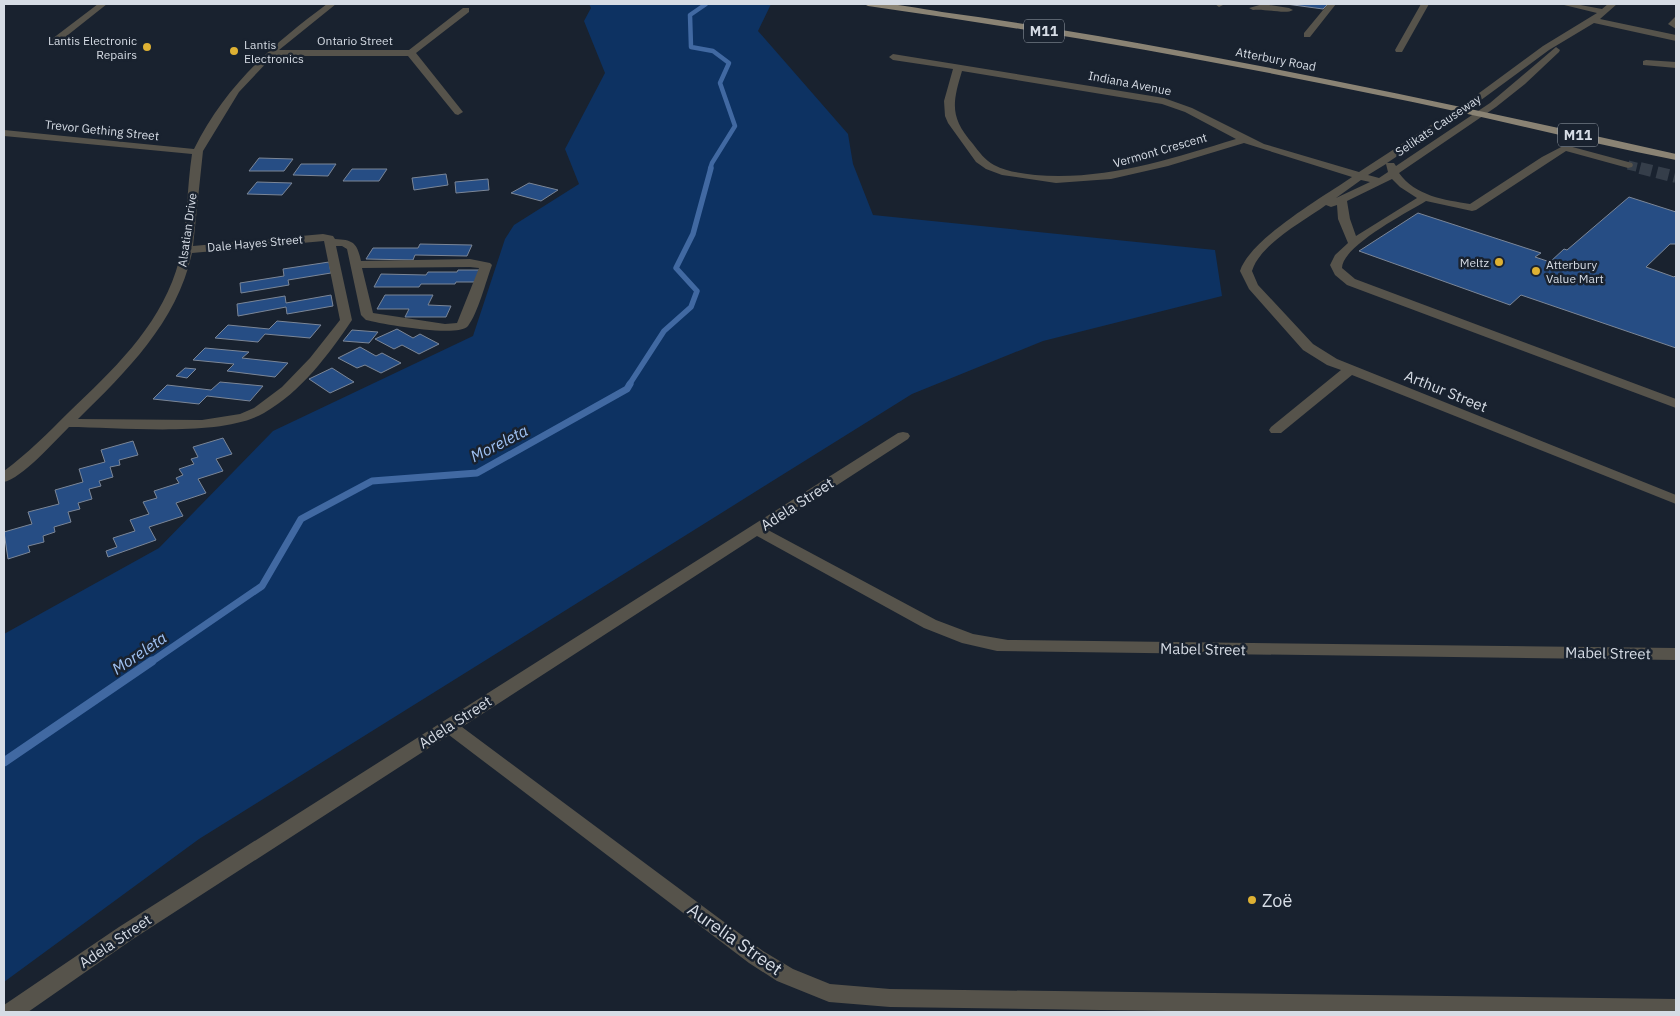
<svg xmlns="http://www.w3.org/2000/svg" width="1680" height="1016" viewBox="0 0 1680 1016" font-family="'IBM Plex Sans',sans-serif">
<rect width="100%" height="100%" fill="#19222f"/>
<path fill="#0d3262" d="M589,4H771L758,31L848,134L853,164L873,215L1215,250L1222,296L1043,341L912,394L199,839L4,982V634L159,548L273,431L473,336L505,239L514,225L579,184L565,149L605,73L584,21L591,8Z"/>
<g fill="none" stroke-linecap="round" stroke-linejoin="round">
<path stroke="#4169a2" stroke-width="4.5" d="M706,4L690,15L691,47L713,51L729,63L720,83L735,126L712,163L710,169"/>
<path stroke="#4169a2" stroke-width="5.5" d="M629,385L664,331L691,307L697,291L676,268L693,234L711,168"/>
<path stroke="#4169a2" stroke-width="7" d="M151,662L262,586L301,519L372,481L477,473L627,389L630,384"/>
<path stroke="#4169a2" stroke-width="9" d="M4,762L152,661"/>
</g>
<path fill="#264d84" stroke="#7b8697" d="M1286,4H1328L1323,9Z
M259,158L293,159L284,171H249Z
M301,164H336L328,176L293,175Z
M352,169H387L379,181H343Z
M446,174L448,185L414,190L412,178Z
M488,179L489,190L456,193L455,182Z
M257,182L292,183L282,195L247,194Z
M529,183L558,190L541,201L511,193Z
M1629,197L1676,212V244H1670L1646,267L1674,277L1676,275V348L1521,295L1510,305L1359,251L1418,213L1541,253L1535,257L1550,262L1564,249L1567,250Z
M420,244L472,245L467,256L415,255L413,260L366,259L373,248H418Z
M329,262L331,273L288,280L289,285L241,293L240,283L284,276L283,269Z
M458,270H482L476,282H456L455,284H421L419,287H374L381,274L426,275L428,272H457Z
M331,295L333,306L287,314L286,307L238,316L237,304L285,296L286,303Z
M385,295H433L428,305L451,306L446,317H405L409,309H377Z
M277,321L321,325L310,338L265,334L258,342L215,338L228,325L269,329Z
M397,329L413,338L420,334L439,344L419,354L402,345L394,349L375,339Z
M352,330L378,332L369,343L343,341Z
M360,347L376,356L382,353L401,363L381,373L365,365L357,368L338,358Z
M205,348L249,352L242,358L288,363L275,377L227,371L234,364L193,360Z
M185,368L196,369L187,378L176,376Z
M332,368L354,382L330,393L309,379Z
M220,382L263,386L250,401L207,396L199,404L153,399L167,385L211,390Z
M223,438L232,454L216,459L223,471L198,479L206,493L176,503L183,516L149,527L156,540L108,557L106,551L117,547L113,538L135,531L130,520L149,514L143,502L157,498L154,491L179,483L176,478L183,475L179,469L194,464L191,459L198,457L193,447Z
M133,441L138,455L119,460L120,465L110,467L113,477L99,481L101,486L89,489L92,499L78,503L80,509L68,512L71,522L54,527L55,532L43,536L44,542L28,546L30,552L8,559L4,532L32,524L28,512L59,504L55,490L83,482L79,469L105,462L101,450Z"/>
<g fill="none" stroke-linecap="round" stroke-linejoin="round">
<path stroke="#353e4a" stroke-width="9" stroke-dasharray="9 4.5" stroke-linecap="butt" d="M1628,165L1645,169"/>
<path stroke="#353e4a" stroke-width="12" stroke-dasharray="12 5.5" stroke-linecap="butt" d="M1640,168L1676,177"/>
<path fill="#56534b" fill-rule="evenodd" d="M98,4H107L54,46H48V42Z
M327,4H336L279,50H409L463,8H469V12L416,53L463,112L458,115L455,114L408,56H273L239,92L203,151L193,246L323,234L333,236L335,239C354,240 357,243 361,261L470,259L490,263L492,265C486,281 478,313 468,326C458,338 382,324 366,320L361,315L347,249L342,246H336L352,320C329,354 301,392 264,413C222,438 120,427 69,427C55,441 21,479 4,482V471C27,454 48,433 69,412C112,371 157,329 176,271C188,234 186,193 192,154L4,136V130L194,149C225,86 272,45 327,4ZM324,241L340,320L310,358L282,387L254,408L240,414L202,420L78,419C127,371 177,322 192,253ZM470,267L479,268L457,323L445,324L373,313L362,268Z
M1215,4H1223V5L1219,7Z
M1263,4L1289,8L1293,10C1286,15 1264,8 1253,10L1249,8Z
M1328,4H1336L1310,37H1304V33Z
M1421,4H1429L1402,52H1396L1395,50Z
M1560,4H1575L1602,9L1608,4H1617L1600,19L1676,35V41L1594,23L1549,50L1477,103L1387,163H1394L1396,166L1490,103L1556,47L1560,50L1559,52L1525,84L1496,107L1399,173C1415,196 1445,200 1470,204L1542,157L1565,145L1632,163L1633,165L1632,167L1628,168L1566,151L1476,210L1472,211L1426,201C1408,212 1342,246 1342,268L1355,279L1676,399V408L1347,285L1335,275L1330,265L1335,255L1348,243L1338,219L1337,205L1331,207L1326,205C1304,221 1260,244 1252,271L1258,285L1313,344L1337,359L1676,495V504L1352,375L1281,433H1271L1269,430L1271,427L1341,370L1327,365L1303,350L1249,289L1240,271C1250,239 1323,197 1352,177L1244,143L1168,166L1111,179L1056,183L1002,175L986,169L976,162L948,123L945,116L944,101L953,69L893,60L889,57L893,54L1164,98L1192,108L1264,144L1359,172L1471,99L1543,46L1597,13ZM962,71L1162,104L1185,112L1236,139C1170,159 1105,181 1035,175C1021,173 1007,172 994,165C985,160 979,152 973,144C950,117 952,104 962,71ZM1386,164L1388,172L1379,178L1368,175ZM1392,179L1400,187L1417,198L1356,236L1350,219L1347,201ZM1361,180L1370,182L1336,198Z
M1676,16V29L1668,24Z
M1646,60L1676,62V68L1643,65V61Z
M903,432L908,433L910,436L908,439L768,530L936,620L973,634L1008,640L1676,648V660L997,651L962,643L924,628L757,536L462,727L763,951L793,969L830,984L890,989L1676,999V1012H1233L890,1007L829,1002L777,981L749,963L449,735L133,939L28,1012H4V1005L119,927L898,433Z"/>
<path fill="#8a8374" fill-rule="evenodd" d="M864,4C890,2 916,8 942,12C994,19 1046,27 1098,36C1292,70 1484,111 1676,154V160C1575,140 1475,114 1373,94C1206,59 1037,30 868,6Z"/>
</g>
<g fill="#deb133" stroke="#19222f" stroke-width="2">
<circle cx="147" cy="47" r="5"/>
<circle cx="234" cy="51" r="5"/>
<circle cx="1499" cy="262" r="5"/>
<circle cx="1536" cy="271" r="5"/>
<circle cx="1252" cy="900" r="5"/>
</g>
<g text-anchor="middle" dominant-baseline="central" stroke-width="5" stroke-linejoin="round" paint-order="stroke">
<g font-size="12" fill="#d6dce5" stroke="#19222f" text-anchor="end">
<text x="137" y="40">Lantis Electronic<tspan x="137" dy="14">Repairs</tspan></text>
<text x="244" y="44" text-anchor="start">Lantis<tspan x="244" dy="14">Electronics</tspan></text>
<text x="1489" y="262">Meltz</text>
<text x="1546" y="264" text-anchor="start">Atterbury<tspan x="1546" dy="14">Value Mart</tspan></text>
</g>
<g font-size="12" fill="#d6dce5" stroke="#19222f">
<text x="355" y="40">Ontario Street</text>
<text transform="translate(1276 59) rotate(11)">Atterbury Road</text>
<text transform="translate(1130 83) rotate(11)">Indiana Avenue</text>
<text transform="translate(1438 125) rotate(-34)">Selikats Causeway</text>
<text transform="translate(102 130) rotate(6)">Trevor Gething Street</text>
<text transform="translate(1160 150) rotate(-16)">Vermont Crescent</text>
<text transform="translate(187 230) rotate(-82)">Alsatian Drive</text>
<text transform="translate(255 243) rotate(-5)">Dale Hayes Street</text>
</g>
<g fill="#19222f" stroke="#9da4ae" stroke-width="1">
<rect x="1024" y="19.5" width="40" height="23" rx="4"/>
<rect x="1558" y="123.5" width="40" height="23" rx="4"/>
</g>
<g font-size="14" font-weight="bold" fill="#d6dce5">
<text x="1044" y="31">M11</text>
<text x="1578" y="135">M11</text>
</g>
<g font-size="15" fill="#d6dce5" stroke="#19222f">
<text transform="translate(1446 391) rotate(22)">Arthur Street</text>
<text transform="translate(797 504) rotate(-33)">Adela Street</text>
<text transform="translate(1203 649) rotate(1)">Mabel Street</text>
<text transform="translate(1608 653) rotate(1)">Mabel Street</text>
<text transform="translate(455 722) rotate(-33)">Adela Street</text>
<text transform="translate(115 941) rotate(-34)">Adela Street</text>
</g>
<g font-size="16" font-style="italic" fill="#a0c2f3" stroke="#19222f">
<text transform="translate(499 443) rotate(-27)">Moreleta</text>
<text transform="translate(139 653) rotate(-34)">Moreleta</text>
</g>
<g font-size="18" fill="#d6dce5" stroke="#19222f" text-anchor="start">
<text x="1262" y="900">Zoë</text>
</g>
<g font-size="18" fill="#d6dce5" stroke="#19222f">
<text transform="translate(735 939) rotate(35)">Aurelia Street</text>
</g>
</g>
<rect width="1680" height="1016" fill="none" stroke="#d6dce5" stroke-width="10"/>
</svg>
